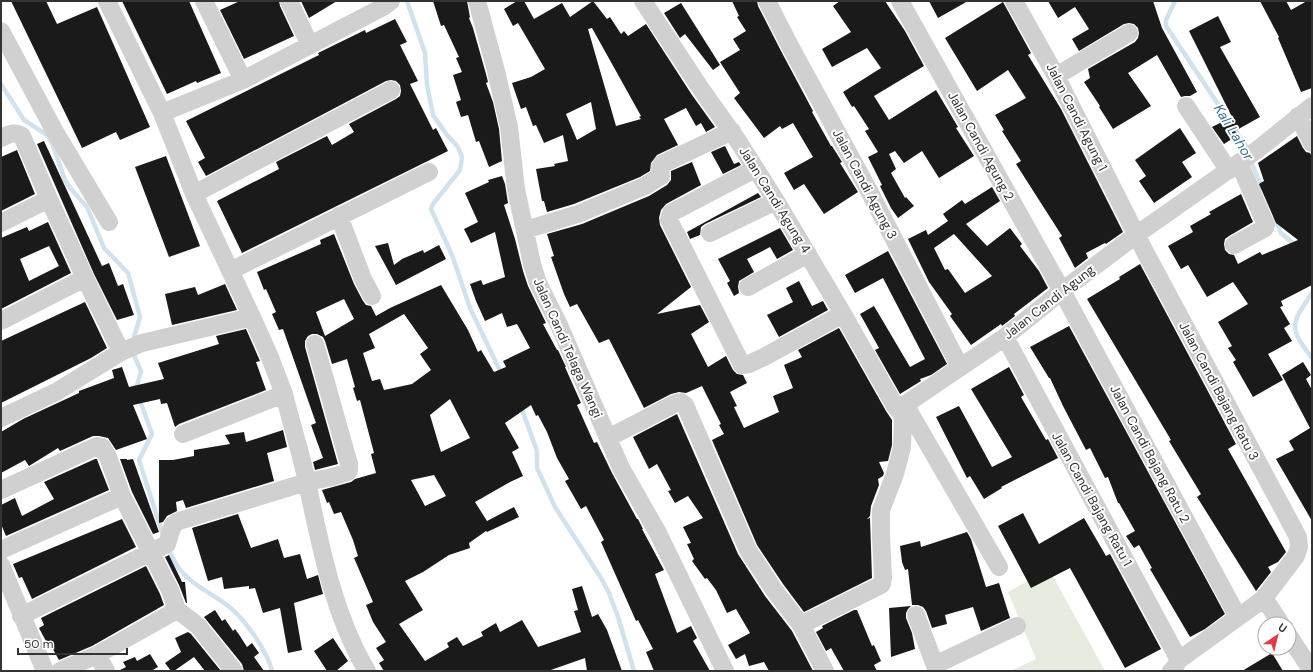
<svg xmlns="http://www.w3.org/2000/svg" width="1313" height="672" viewBox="0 0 1313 672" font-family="'DM Sans',sans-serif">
<rect width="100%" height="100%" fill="#fff"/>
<path fill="#e6ecdf" d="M1049,569L1105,671H1011L1036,659L1008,592Z"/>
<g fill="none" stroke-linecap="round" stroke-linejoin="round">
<path stroke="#cfe2ee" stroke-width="4.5" d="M407,1L425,53L427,85L433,115L447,135L458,147L462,157L460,170L433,204L431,209L452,255L470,308L502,375
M1175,1L1166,20V26L1246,146L1248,152
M1,84L24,120L47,135L52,143L65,180L71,189L87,207L104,248L128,273L140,317L134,337
M1250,159L1262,188
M1275,218L1281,233L1295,245
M1312,293C1291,324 1288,327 1312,358
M133,353L141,371L136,389V391
M139,398L152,434L139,460L163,535
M521,407L537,451V468L555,507L601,578L609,593L618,617L634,671
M168,548C171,554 174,561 178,567C190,584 211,593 227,605C244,618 267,650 272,671"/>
</g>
<path fill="#1a1a1a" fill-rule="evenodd" d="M11,1H46L57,24L97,7L150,127L120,140L116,132L82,148Z
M122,1H189L221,73L197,83L196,81L167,94Z
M240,1H279L280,6L294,36L244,59L220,10Z
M301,1H337L309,18Z
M433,1H467L470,17L469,18L473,28L486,74L488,82L486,83L493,102L499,129L502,161L489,167L479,141L476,142L468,115L461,117L456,102L461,100L453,75L462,72L456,58L459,57L444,25L441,26Z
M517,1H524L534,19L562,3L570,17L593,1L607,19L610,17L621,34L624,31L628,36L646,24L692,95L715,127L706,132L701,123L696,126L686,108L664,119L678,145L657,155L651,163L650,171L640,177L574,204L547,212L544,201H542L536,169L555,166L554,164L568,161L563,135L544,143L536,125L533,126L526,107L521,109L512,83L531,77L545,69L518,23L513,26L504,9ZM592,28L641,116L639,117L641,119L616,126L588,29ZM591,102L596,129L577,140L566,114Z
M732,1H757L758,6L781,51L813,111L812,112L831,146H832L842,162L840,163L858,192L824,214L804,184L794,190L784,173L813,157L793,123L782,129L780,126L764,138L734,98L740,93L720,62L740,50L733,39L746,31L737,17L739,16Z
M840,1H885L905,31L924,66L874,96L889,120L936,90L958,127L956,128L974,156L939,178L922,151L904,163L895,151L889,154L896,169L891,173L905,198L906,197L914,206L898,218L891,208L880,186L882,185L868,157L878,152L865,131L869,129L854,106L852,107L843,92L881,68L867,48L832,67L822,49L851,32L833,6Z
M929,1H968L938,18Z
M1048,1H1153L1162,28L1197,92L1190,96H1185L1181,97L1157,55L1128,73L1151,106L1113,129L1099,107L1100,106L1084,82L1090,78L1088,69L1135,42L1138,38L1139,33L1138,28L1134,24L1129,23L1124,24L1079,51L1072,39L1089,29L1075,7L1058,18Z
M1260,1H1286L1291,10L1307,1H1312V88L1301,92L1278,38L1279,37Z
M1003,2L1031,53L1028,55L1061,109L1123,232L1106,244L1105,243L1086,253L1088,258L1075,268L1059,238L1062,236L1016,164L1021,161L1002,131L1004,130L995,115L1026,98L1008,70L977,91L945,38Z
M681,3L720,65L713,70L685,34L680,38L664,13Z
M1218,16L1231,42L1220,47L1260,117L1235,131L1238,135L1224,144L1212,127L1232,117L1189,31Z
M395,19L407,42L400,45L418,81L410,84L433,130L436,128L448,151L242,253L217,201L279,169L276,162L327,136L332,145L354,132L349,124L396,99L400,96L401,91L400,85L396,81L391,80L386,81L206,176L198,162L205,158L186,121L319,55L318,53L365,30L366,33Z
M1180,128L1196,153L1182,162L1192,177L1154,203L1139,181L1146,176L1135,160Z
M1297,136L1303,148L1306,152L1310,153L1312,157V285L1281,301L1283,306L1280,307L1290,324L1284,328L1292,341L1268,354L1283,380L1253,397L1233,362L1236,360L1228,348L1232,346L1218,322L1248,304L1233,282L1207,297L1188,265L1181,269L1168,246L1193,232L1190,226L1211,214L1209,212L1241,194L1253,222L1229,236L1225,239L1224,244L1225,250L1229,254L1234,255L1238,264L1260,252L1262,255L1298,240L1276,223L1259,184L1264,181L1258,163Z
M44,141L102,266L109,263L118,286L123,284L134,315L117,320L94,274L37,144Z
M725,146L734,164L739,162L741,165L723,174L711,152Z
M17,150L35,194L1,211V157Z
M166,156L200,246L169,257L135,167Z
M692,162L701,185L666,204L661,210L659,218L660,225L691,287L657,314L700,305L709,322L691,334L708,367L726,356L733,370L737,374L743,375L747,383L730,392L737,406L734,407L744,428L779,412L773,396L793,388L784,365L802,357L798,350L839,328L886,411L892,420V445L888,461L879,462L884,473L883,476L878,479L879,485L871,506L870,516L867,519L870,518L872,578L804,612L783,584L757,545L712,440L724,434L719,425L721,424L702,386L686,393L679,392L671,394L644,408L609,339L599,343L577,304L570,307L564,294L551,257L554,256L547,234L582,224L649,196L667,185L671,180V171Z
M502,176L505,184L508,203L504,205L515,239L523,271L528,286L546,323L543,324L557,350H558L566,367H565L581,403L577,405L594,443L597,442L612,473L637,519H638L643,529H642L664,570L655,574L677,633L691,626L697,638L693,641L710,671H654L646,652L653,649L638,620L636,621L601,542L604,540L586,506L581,509L565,481L569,479L557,458L547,432L538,415L536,416L531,405L505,423L519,448L512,452L523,476L510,482L475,502L487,521L514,507L519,517L487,532L486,531L469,543L470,548L449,555L423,572L405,581L423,610L399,624L425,661L449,647L447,643L457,637L463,646L483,636L481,632L496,623L500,632L522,620L538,647L581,632L574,611L578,610L572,589L582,586L592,617L598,614L607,630L622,671H587L585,658L548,671H384L379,663L384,660L376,648L386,642L373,622L366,605L373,602L354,558L358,556L353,540L341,512L334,514L329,502L327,503L322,490L351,482L355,479L376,473L371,454L374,453L360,400L357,401L353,388L355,387L347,359L332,364L325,341L323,337L317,334H312L308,336L305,341V347L338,464L315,470L313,462L323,458L311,425L316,423L283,329L279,330L272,314L276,312L266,289L264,290L257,272L321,244L320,240L334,234L354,284L363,301L366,305L371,306L376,316L390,308L441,285L468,330L478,352L481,350L494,372L506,367L503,361L530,348L517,324L507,327L502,313L485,321L476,301L470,284L481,280L483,285L505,277L495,232L471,243L464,229L478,222L465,193L489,182L488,180ZM344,299L354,319L325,336L316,312ZM404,314L428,348L420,354L431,370L412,384L384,390L380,379L372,381L363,353L375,348L369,334ZM450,399L470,438L441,452L430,415ZM434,475L446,496L425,506L411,480Z
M992,187L1000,201L966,224L987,246L1010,228L1022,244L1020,246L1039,271L1048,288L1014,314L1015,316L1002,326L1001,324L971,345L950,316L952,314L929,282L908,239L926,230L928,235L948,221L943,214L962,200L965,204ZM954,234L992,276L965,293L948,269L945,270L934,248Z
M758,193L761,197L705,224L701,227L700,235L690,239L687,232Z
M48,222L71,273L1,309V238L27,227L29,231ZM49,246L59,266L29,281L20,259Z
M780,228L793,250L777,259L770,247L747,259L754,272L739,281L738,287L739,293L734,296L727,283L730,281L718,259Z
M388,243L394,265L402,259L423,250L424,253L439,245L446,259L396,285L375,246Z
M888,251L947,364L931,375L920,379L921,381L900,394L875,350L879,348L860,314L874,306L910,367L925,359L883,278L855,293L845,275Z
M1140,264L1236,444L1228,449L1286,552L1278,562L1268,567L1271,572L1256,591L1197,497L1201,494L1169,441L1171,440L1087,299L1120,279L1119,277Z
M799,281L812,306L823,301L828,310L779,337L767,315L793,302L786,288Z
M225,284L237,310L172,325L165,294L195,287L198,295Z
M85,302L107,348L91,358L1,403V341Z
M1069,326L1225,614L1205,629L1190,637L1150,569L1152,568L1139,545L1134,548L1126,536L1135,531L1119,503H1118L1108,477L1105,478L1090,448L1086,450L1063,406L1050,378H1049L1030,347Z
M246,329L260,361L256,362L266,390L179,424L175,427L167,403L161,404L160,399L133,405L147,439L116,450L108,438L99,436H93L60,451L58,448L29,466L25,460L1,473V432L23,419L79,393V391L114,378L112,370L122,367L129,387L164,379L158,363L219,344L216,336Z
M1303,362L1311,375L1306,379L1312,390V521L1276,459L1294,450L1289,441L1310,428L1282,375Z
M1009,367L1024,395L1021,397L1046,440L1048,439L1058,458L1001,487L1002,488L984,499L970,476L967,478L936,417L959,406L992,467L1012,457L971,389Z
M677,414L738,554L765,596L792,631L813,671H769L764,662L749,666L745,654L736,659L728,645L750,633L736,609L727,613L716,590L707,578L705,579L692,561L694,559L687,544L691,543L683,527L703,518L688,496L675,503L668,491L671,490L657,464L649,469L633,437Z
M283,430L287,447L267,453L274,481L186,508L183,500L176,502L177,511L167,516L163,522L159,523V460H173L194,456V450L230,444L225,435L244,432L246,442Z
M95,459H97L98,462L109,490L6,536L1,524V505L15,498L22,516L54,499L44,482Z
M120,459H127V460L133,459L159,532L153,534L132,492Z
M1023,513L1039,544L1084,518L1106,556L1110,554L1161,649L1125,668L1070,568L1031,588L998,526Z
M238,514L251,548L278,539L284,558L300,554L307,579L318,575L323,594L294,603L302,650L288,653L280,608L263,613L255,588L249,589V586L224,589L222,577L208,581L192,528Z
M122,519L136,547L32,599L22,577L19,578L13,564Z
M967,532L971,539L986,587L999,583L1010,618L981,631L973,607L945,615L947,624L932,628L926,611L923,607L918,605H912L908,569L905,570L902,562L900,546L920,541L921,547Z
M169,555L182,582H185L187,603H186L179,585L165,557Z
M146,566L160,594L164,605L92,646L59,660L50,644L48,645L39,628L44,625L41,618Z
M911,606L908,609L906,613V618L912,633L915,649L891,657L889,608Z
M215,610L222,621L225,619L233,631L235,629L240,636L247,647L252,643L259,653L254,657L264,671H244L242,664L204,617Z
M854,610H857L872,646L874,645L881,661L874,665L877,671H844L831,648L826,651L816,632L823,628L822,626Z
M188,632L191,634L221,671H205L194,657L174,671H171L165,663L181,652L175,638Z
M333,638L348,661L336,671H327L314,651Z
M1272,653L1283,671H1242Z
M150,654L158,667L151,671H118L126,667L123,662L135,657L137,661Z"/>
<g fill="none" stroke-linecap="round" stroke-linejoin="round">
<path stroke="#d0d0d0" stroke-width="18" d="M107,1L162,113L194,194L252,317L269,355L284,394C291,423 301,453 307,482C320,545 334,616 367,671
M204,1L243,80
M289,1L310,45
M477,1L496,71L509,127L516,189L532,264L538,283L559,325L621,468L658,533L725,671
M643,1L701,89L738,141L776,201L843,314L895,406L903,416L902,447L895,474L881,510V536L883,578L882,584L879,586L801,625
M767,1L790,46L867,187L960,367
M900,1L1062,291L1238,617
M1014,1L1056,76L1143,248L1298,537L1299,547L1296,556L1264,598L1255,605L1179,660L1174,668L1171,671
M1,31L54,130L109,222
M1056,76L1129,33
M1186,106L1223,162L1228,171
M162,113L243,80L383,7L391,1
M1298,116L1312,143
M1,138C9,134 14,131 22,136L49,199L1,223
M755,169L671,213L669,220L742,365L749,364L764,357L843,314
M194,194L391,90
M49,199L85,278L121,352
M339,216L363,279L372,296
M525,230L578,214L645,186L661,176L660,168L662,164L732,131
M710,233L776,201
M1234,245L1265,228L1266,225L1239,163
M230,271L429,172
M748,287L808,254
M1,321L85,278
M1005,337L1179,660
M906,404L910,413L999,567
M895,406L906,404L1005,337L1062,291L1136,235L1257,150L1312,106
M1,418L56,392L121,352L142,343L252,317
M183,434L284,394
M608,438L676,403L681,402L685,405L748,550L774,590L801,625L825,671
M1,490L97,446L102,447L108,457L122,496L170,590L177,610L192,621L199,627L234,671
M1,550L122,496
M1,565L45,671
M1264,598L1281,624
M916,615L937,671
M21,616L167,544L173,525L179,521L307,482L332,477L348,472L349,470V464L315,344
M1289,636L1312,671
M97,655L106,671
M935,665L1017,626
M60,671L97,655L177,610"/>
</g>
<g text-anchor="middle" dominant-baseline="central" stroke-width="4" stroke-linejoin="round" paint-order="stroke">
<g font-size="13" fill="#333" stroke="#fff">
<text transform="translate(1077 117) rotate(63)">Jalan Candi Agung 1</text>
<text transform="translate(981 146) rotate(61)">Jalan Candi Agung 2</text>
<text transform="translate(865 184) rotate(62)">Jalan Candi Agung 3</text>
<text transform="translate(775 200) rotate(58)">Jalan Candi Agung 4</text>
<text transform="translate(1049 302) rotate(-38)">Jalan Candi Agung</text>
<text transform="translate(568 348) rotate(66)">Jalan Candi Telaga Wangi</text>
<text transform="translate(1219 391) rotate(62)">Jalan Candi Bajang Ratu 3</text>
<text transform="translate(1150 454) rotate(62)">Jalan Candi Bajang Ratu 2</text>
<text transform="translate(1092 499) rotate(61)">Jalan Candi Bajang Ratu 1</text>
</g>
<g font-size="14" font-style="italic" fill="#3f7597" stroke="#fff">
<text transform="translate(1234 132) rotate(59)">Kali Lahor</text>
</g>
</g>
<rect width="1313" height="672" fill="none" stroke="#333333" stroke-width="4"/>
<g transform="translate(1277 636) rotate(35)"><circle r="19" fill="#ffffff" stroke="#adadad"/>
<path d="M0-3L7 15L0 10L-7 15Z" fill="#e63946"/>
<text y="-6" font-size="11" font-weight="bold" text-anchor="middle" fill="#333333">U</text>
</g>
<path d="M18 648v6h109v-6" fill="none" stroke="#333333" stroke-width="2"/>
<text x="24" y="648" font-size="12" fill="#333333" stroke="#ffffff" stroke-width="3" paint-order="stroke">50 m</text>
</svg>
